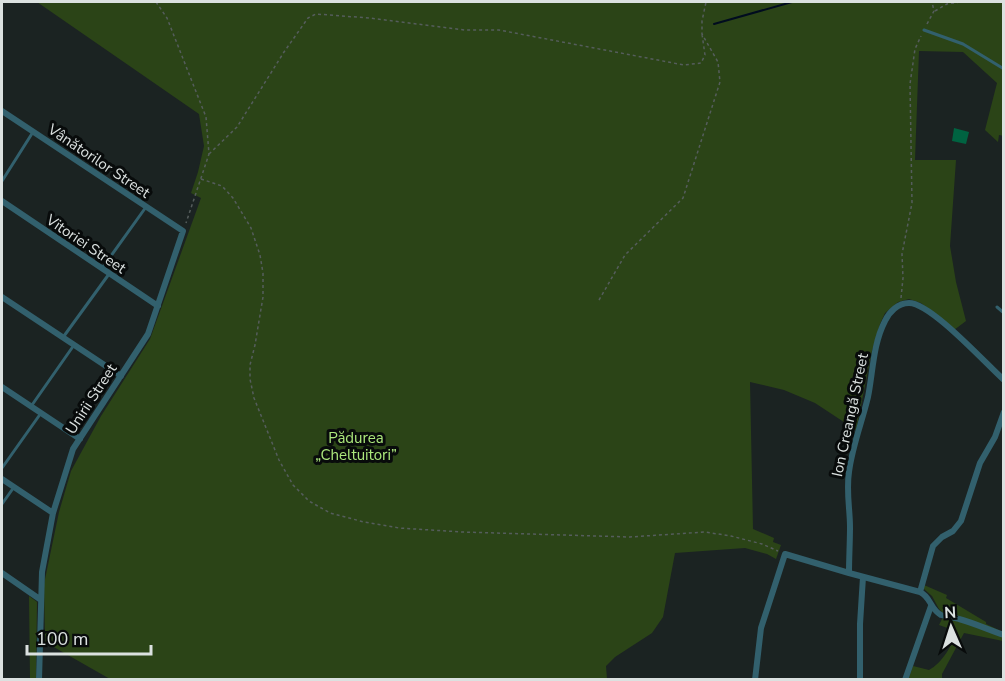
<svg xmlns="http://www.w3.org/2000/svg" width="1005" height="681" viewBox="0 0 1005 681" font-family="'Nunito Sans',sans-serif">
<rect width="100%" height="100%" fill="#1b2322"/>
<path fill="#2b4417" d="M37,2H1003L1004,136L999,135L998,142L985,130L997,83L963,52L919,51L915,160H956L950,246L956,282L966,321L954,330L921,303L909,299L898,302L885,313L880,324L872,351L856,430L815,403L784,390L750,382L753,529L774,538L773,542L781,545L776,559L767,554L745,548L675,553L663,617L652,633L615,657L606,666L607,679H110L45,642L44,584L59,512L71,471L101,416L150,339L201,198L191,193L198,172L204,146L199,114Z
M924,585L947,595L946,598L986,622V624L1003,632L958,616L943,613L939,609L932,596L924,589Z
M29,596L37,602L36,679H30Z
M942,619L959,621L1003,637V641L964,633L942,674V679L908,680L913,666L929,670C942,663 953,645 956,631L939,625Z"/>
<g fill="none" stroke-linecap="round" stroke-linejoin="round">
<path stroke="#000c1f" stroke-width="2" d="M714,24L792,2"/>
</g>
<path fill="#006341" d="M954,128L969,132L966,144L952,141Z"/>
<g fill="none" stroke-linecap="round" stroke-linejoin="round">
<path stroke="#555d5c" stroke-width="1.5" stroke-dasharray="3 3" stroke-linecap="butt" d="M156,2L167,18L206,117L209,154L186,223
M935,11L947,4L960,2
M927,24L934,11L932,2
M209,154L237,127L284,52L308,18L316,14L369,18L465,30H499L684,65L701,63L705,55L702,34
M201,179L222,186L233,198L251,228L260,255L263,273V297L255,345L250,365V379L254,398L279,460L293,485L309,501L330,513L364,522L399,528L462,532L630,537L705,532L731,536L762,544L778,551
M901,298L903,278L902,254L912,203L910,84L915,49L921,36
M599,300L625,255L683,198L720,82L718,62L702,34V21L706,2"/>
<path stroke="#32606d" stroke-width="3" d="M924,30L963,44L1004,69
M2,181L33,132
M103,267L146,207
M997,307L1004,313
M64,336L109,274
M32,405L74,345
M2,468L41,413
M2,504L14,487"/>
<path stroke="#32606d" stroke-width="6" d="M2,111L183,231L148,334L73,449L53,513L42,572L39,680
M2,201L158,306
M2,297L121,376
M2,387L80,439
M2,479L53,513
M2,573L41,600
M849,573C849,558 850,542 850,527C850,509 846,491 849,472C852,447 862,422 868,397C873,372 873,344 885,321C889,312 898,303 909,303C931,303 986,364 1004,380
M920,592L933,546L942,537L953,531L961,521L980,463L995,437L1004,412
M755,680L761,628L785,554L849,573L920,592C931,597 930,609 941,615C947,617 953,617 959,619C974,623 989,630 1004,635
M860,680V624L863,577
M905,680L931,606"/>
</g>
<g text-anchor="middle" dominant-baseline="central" stroke-width="6" stroke-linejoin="round" paint-order="stroke">
<g font-size="15" fill="#dbe1e0" stroke="#080b0b">
<text transform="translate(99 161) rotate(34)">Vânătorilor Street</text>
<text transform="translate(86 244) rotate(34)">Vitoriei Street</text>
<text transform="translate(91 399) rotate(-57)">Unirii Street</text>
<text transform="translate(850 415) rotate(-78)">Ion Creangă Street</text>
</g>
<g font-size="15" fill="#ace87c" stroke="#080b0b">
<text x="356" y="438">Pădurea<tspan x="356" dy="17">„Cheltuitori”</tspan></text>
</g>
</g>
<rect width="1005" height="681" fill="none" stroke="#dbe1e0" stroke-width="6"/>
<g transform="translate(951 627) rotate(357)" stroke="#080b0b" stroke-width="4.5" paint-order="stroke">
<path d="M0-4.5L10 22L0 15L-10 22Z" fill="#dbe1e0"/>
<text y="-9" font-size="16" font-weight="bold" text-anchor="middle" fill="#dbe1e0">N</text>
</g>
<path d="M27 645v9h124v-9" fill="none" stroke="#dbe1e0" stroke-width="3"/>
<text x="36" y="645" font-size="18" fill="#dbe1e0" stroke="#080b0b" stroke-width="4.5" paint-order="stroke">100 m</text>
</svg>
